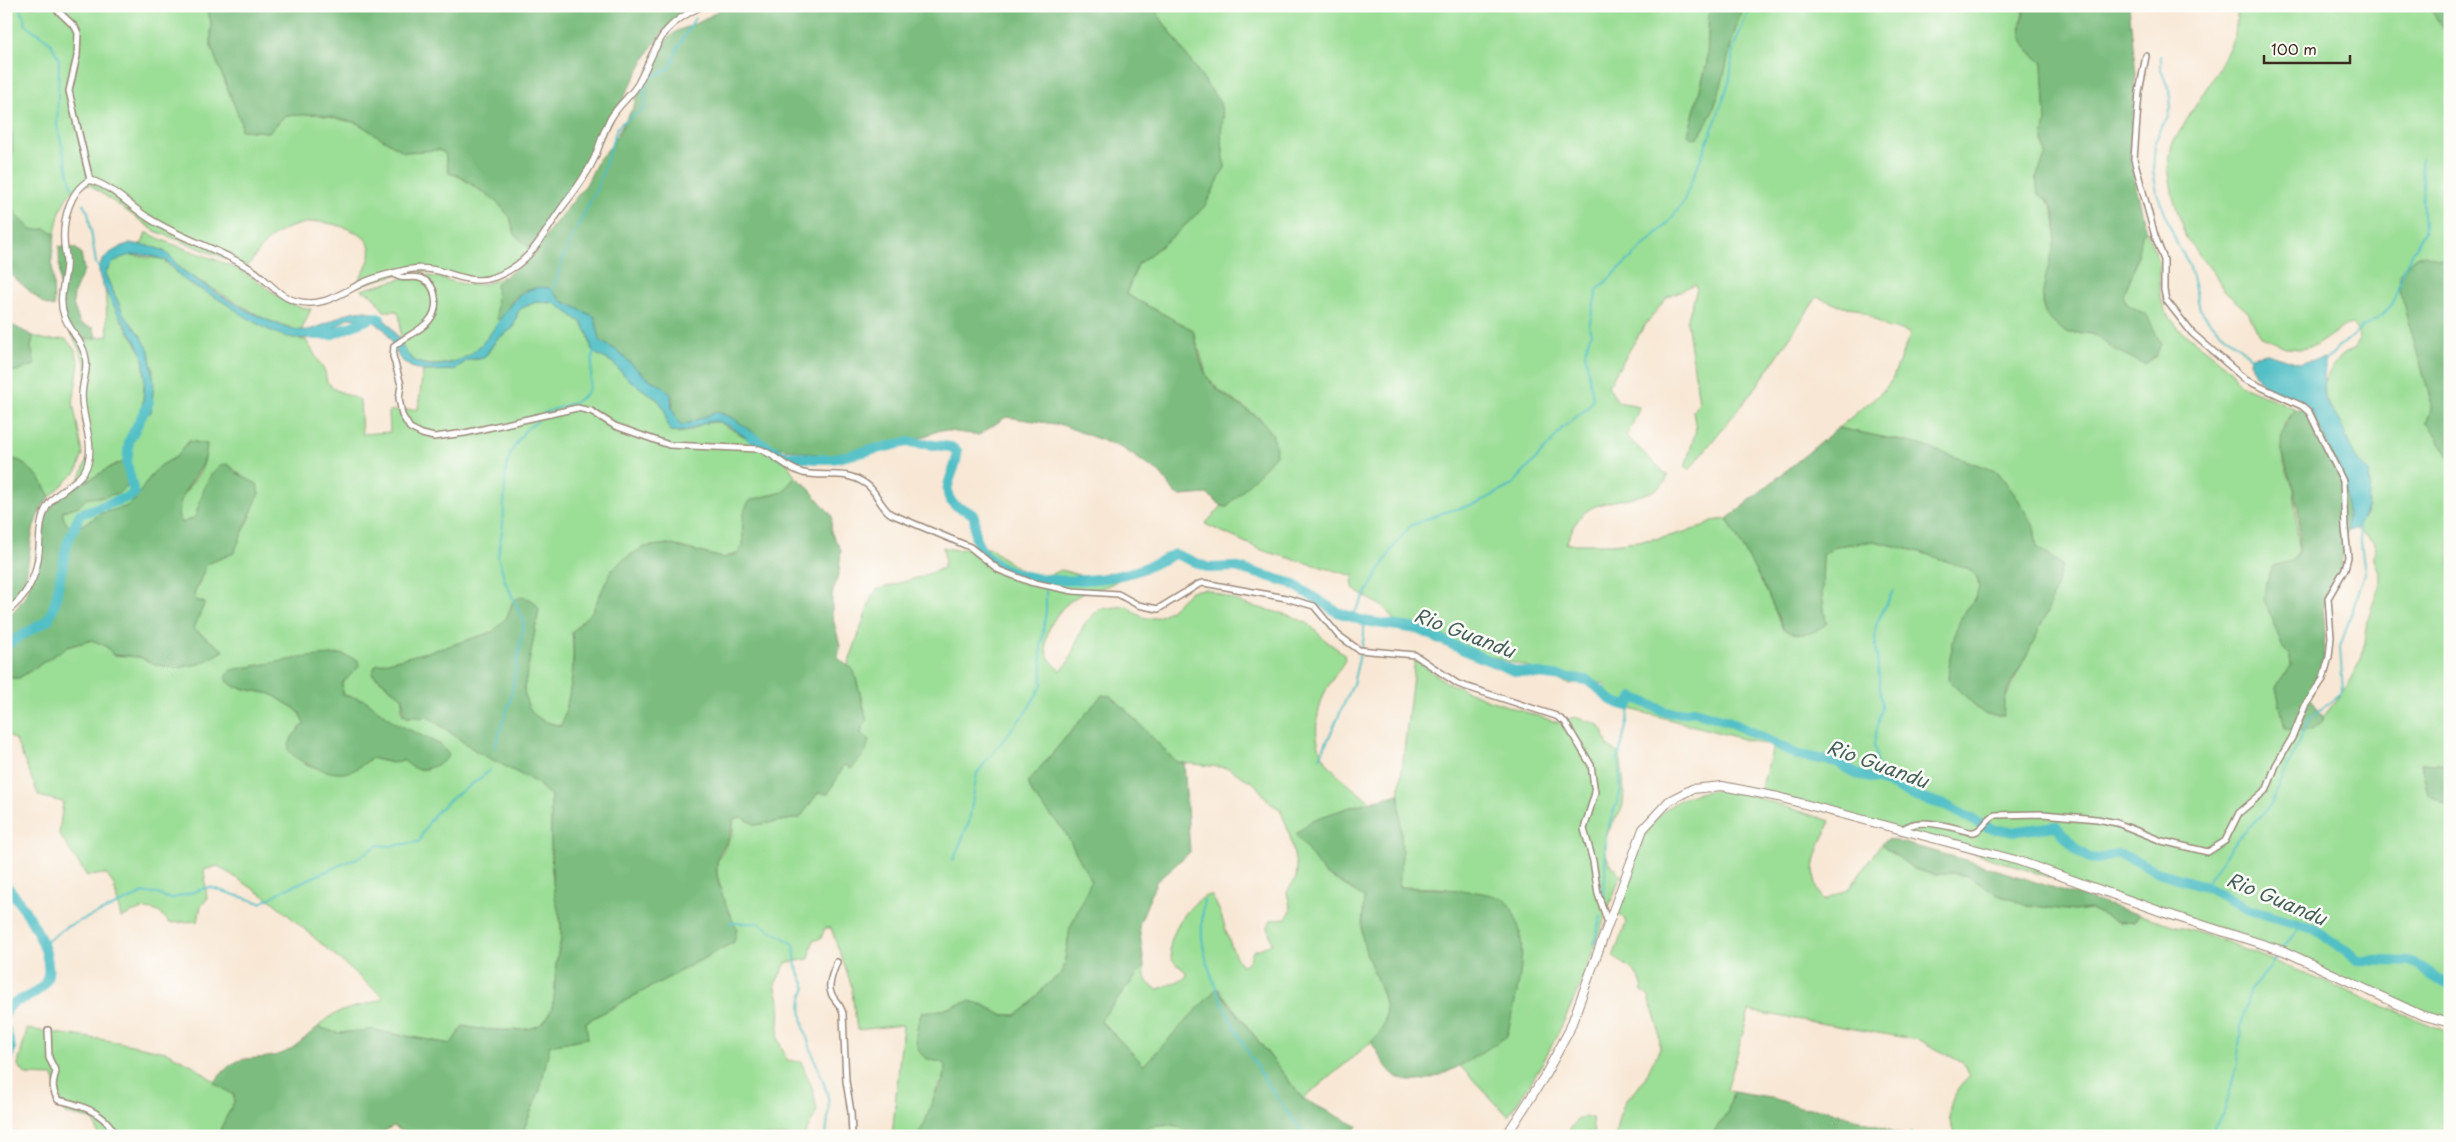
<svg xmlns="http://www.w3.org/2000/svg" width="2456" height="1142" viewBox="0 0 2456 1142" font-family="'Playpen Sans',sans-serif">
<rect width="100%" height="100%" fill="#fdfcf7"/>
<filter id="ink" filterUnits="userSpaceOnUse"><feTurbulence type="fractalNoise" baseFrequency=".02" numOctaves="2"/><feDisplacementMap in="SourceGraphic" scale="10" xChannelSelector="R" yChannelSelector="G"/><feConvolveMatrix kernelMatrix="1 2 1 2 8 2 1 2 1" color-interpolation-filters="sRGB"/></filter>
<filter id="wash" filterUnits="userSpaceOnUse"><feTurbulence type="fractalNoise" baseFrequency=".0096" numOctaves="4" result="noise"/><feDisplacementMap in="SourceGraphic" scale="20" xChannelSelector="R" yChannelSelector="G"/><feGaussianBlur stdDeviation="1.12" result="paint"/><feColorMatrix in="noise" values="0 0 0 0 0 0 0 0 0 0 0 0 0 0 0 0 0 1.4 0 .05"/><feComposite in="paint" operator="in"/></filter>
<g filter="url(#wash)">
<rect width="100%" height="100%" fill="#f8e7d4"/>
<path fill="#9bde96" stroke="#6b845a" fill-rule="evenodd" d="M6,6H205L211,21V47L241,122V130L269,132L285,116L316,114L357,123L404,152L439,150L445,153L449,173L460,177L497,202L510,217L515,235L530,248L515,263L481,279L415,270L355,286C361,275 373,260 370,247C365,231 336,224 321,222C310,221 289,226 280,232C263,242 259,252 247,267L155,231L90,185C65,184 58,215 55,234L46,229L31,230C26,223 15,216 12,207C4,185 20,136 6,119Z
M1152,6H1709L1707,63L1688,135L1698,137C1726,99 1725,48 1744,6H2024L2020,28L2030,53L2043,62L2046,121L2043,139L2046,154L2036,178L2038,194C2073,211 2046,274 2042,303L2068,333C2092,332 2097,334 2115,349L2147,316L2127,304L2123,296L2133,272L2142,235L2146,230L2159,262L2160,294L2164,309L2179,329L2217,358L2232,372L2240,385L2296,409L2284,424V463L2294,489L2299,551L2292,561L2269,611L2283,648L2290,656L2291,666L2276,687L2285,728C2301,734 2309,731 2323,721V717L2344,691L2362,657L2367,621L2380,583V575L2374,559L2375,542L2356,530L2366,514L2370,485L2349,449L2341,425L2324,396L2323,384L2331,369L2343,354L2355,348L2359,340L2358,332L2353,325H2346L2315,346L2300,349L2288,348L2262,337L2254,325L2248,312L2225,292L2216,276L2186,238L2173,197L2168,168L2172,144L2220,66L2235,36L2237,14L2232,6H2428L2450,38V262L2419,255L2400,274L2399,289L2431,401V409L2427,422L2438,437L2450,461V765L2421,763L2428,794L2450,808V1023L2225,932L1973,853L1761,790L1773,747L1608,703L1605,684L1586,681L1570,684L1552,679L1529,667L1461,648L1432,632L1395,622L1384,607L1354,590L1352,582L1354,576L1264,551L1205,524L1222,506L1228,507L1262,420L1220,391L1207,377L1193,330L1126,294L1138,264L1176,234L1205,206L1225,167L1221,134L1223,116L1220,103ZM1695,284L1697,289L1687,321L1699,402L1693,411L1696,430L1685,468L1689,470L1757,386L1817,297L1843,307L1857,308L1888,328L1903,330L1910,334L1892,380L1881,393L1838,428L1920,445L1998,472L2018,499L2034,527L2037,547L2062,565L2045,615L2002,706L1974,704L1948,680L1965,610L1976,598L1979,587L1977,577L1969,568L1920,552L1874,541L1836,546L1823,554L1822,595L1826,624L1783,630L1767,592L1727,519L1712,521L1703,527L1662,538L1612,544H1566C1570,534 1575,521 1584,513C1603,495 1658,503 1668,476L1626,436L1637,415L1639,406L1618,402L1608,386L1643,328L1667,297Z
M146,232C180,251 222,257 255,279C274,292 286,307 311,309L301,331L267,320L235,302L183,271L163,250L138,245L143,242Z
M130,255L162,259L186,281L302,340H306L325,372L327,382L336,390L360,400L362,434L390,432L389,411L418,409L423,371L454,370L468,360L479,359L488,353L496,340L513,328L518,312L522,308L536,302L555,303L582,323L588,334L592,350L612,362L627,378L659,401L665,410L667,425L678,433L690,431L704,423L719,422L786,461L795,477L783,492L751,500L743,546L738,553L723,558L668,544L644,547L621,561L611,571L593,610L572,632C576,664 570,695 562,726C538,721 527,715 524,689L539,609L513,601L507,617L492,632L443,648L376,665L372,674L403,698L401,712L408,718L420,716L430,718L476,751L537,783L551,796C551,827 550,860 554,891C556,904 561,915 561,929C562,944 557,952 556,966C554,985 558,1010 541,1024C529,1034 478,1030 463,1026L451,1044L372,1030L338,1033L318,1027C335,1007 362,1008 384,998L272,901L218,866L204,870L207,899L201,906L198,921L169,923C156,903 139,908 121,918L114,885L106,874L87,876L59,834L63,802L39,796L16,741L6,733V678H19L67,647L92,640L107,647L113,655L140,657L157,665L224,651L193,628L205,603L196,600L194,594L207,564L234,553L237,543L251,517L243,477L228,464L205,492L194,518L182,523C166,510 194,482 200,472C205,463 206,453 206,444L189,441L176,457L160,466L153,473L134,501L125,507L99,514L93,519L74,529C67,526 62,519 63,511L79,506L87,498L103,497L118,493V463L59,497L80,478L90,452L83,422L86,366L75,340L108,336L105,287L123,323L142,353L145,372L142,412L146,415L151,412L153,369L141,336L124,315L105,274C110,261 117,258 130,255ZM340,654L348,676L342,683L343,695L365,700L395,723L441,745L427,769H418L403,760L387,762L371,758C345,780 335,772 304,764L292,737L304,724L300,713L294,708L271,694L249,690L329,656Z
M415,275C449,274 469,297 503,276L497,319L500,320C494,331 486,343 476,351C458,365 415,374 403,349C397,338 404,322 397,311H384L371,294L361,290Z
M33,336L47,340L66,339L75,350L79,363L73,403L83,454L77,471L50,497L39,477L20,461L6,457V374L34,365L31,347Z
M974,544L983,548H990C1011,564 1033,585 1061,570L1089,578L1109,572L1126,574C1107,590 1100,586 1080,595C1061,604 1039,633 1048,656C1050,661 1057,666 1060,671L1068,663L1084,624L1099,609L1128,606C1152,633 1172,609 1191,591L1206,589L1244,604L1292,616L1309,624L1325,640L1344,654L1345,660C1338,673 1326,686 1322,700C1304,753 1333,773 1372,803L1353,806L1323,872L1364,897L1363,940L1387,1008L1382,1033L1303,1099L1218,988L1144,1065L1100,1020L1144,966C1145,978 1145,984 1158,989L1184,979L1187,975L1186,972L1172,960C1171,956 1170,952 1170,948C1171,931 1193,896 1211,895C1226,917 1226,944 1241,965C1249,964 1250,959 1253,951L1272,944L1268,927L1271,920L1286,918L1291,911L1287,892L1296,878L1297,869L1289,832L1280,809L1270,803L1255,784L1228,768L1176,762L1118,702L1102,695L1028,782L1033,795L1064,830L1091,881L1070,928L1063,972L1045,986L1025,1009L1016,1015H1002L984,1005L969,1001L942,1010L922,1012C920,1026 911,1049 926,1058C932,1061 940,1061 946,1064L944,1080L938,1086L924,1125L917,1135L892,1136L903,1025L857,1030L851,984L831,928H825L821,938L813,941L809,959L786,963L775,984L780,1005L778,1039L787,1060L801,1062L813,1090L817,1111L804,1136H521L540,1090L549,1045L587,1038L586,1022L734,942L717,874V861L733,833V819L742,817L755,825L799,818L818,793L828,794L845,763L850,769L861,734L865,711L854,671L848,665L872,596L878,589L917,578L943,568L945,560L943,547C956,551 963,551 974,544Z
M1415,659L1446,682L1489,700L1559,723L1574,717L1597,724L1603,730L1608,747L1620,754C1622,771 1626,791 1622,808C1620,815 1613,821 1610,828C1601,846 1605,863 1621,875C1606,912 1594,952 1578,990C1558,1036 1538,1075 1508,1116L1459,1065L1507,1036L1517,991L1477,893L1439,888L1399,887L1402,854L1399,794Z
M1721,790L1750,795L1830,821C1819,851 1804,871 1824,901L1850,888L1881,844L1914,869L1935,875L1952,873L1967,876L1998,894L2026,905L2075,911L2090,909L2118,922L2134,921L2140,915L2222,940L2450,1033V1136H1956C1942,1113 1952,1094 1969,1077L1963,1063L1919,1040L1749,1011L1727,1090L1733,1092L1728,1111L1711,1136H1615L1619,1117L1626,1099L1635,1092L1645,1078L1660,1048L1659,1030L1649,997L1641,990L1643,988C1638,971 1628,966 1613,957L1626,923L1624,918L1615,912C1637,854 1646,793 1721,790Z
M27,1029L112,1041L166,1052L192,1065L234,1096V1102L217,1136H98L96,1125L91,1119L66,1114L53,1076L26,1075L18,1065Z
M1585,1116L1592,1118L1594,1136H1565L1577,1120Z
M1155,1125C1168,1125 1184,1124 1192,1136H1138L1144,1128Z"/>
<path fill="#7cbd7f" stroke="#5c744e" d="M205,6H690L688,13L663,32L651,48L578,180L530,248L515,235L510,217L497,202L461,177L449,173L445,153L439,150L404,152L357,123L316,114L285,116L269,132L241,130V122L211,47V21Z
M725,6H1152L1220,103L1223,116L1221,134L1225,167L1205,206L1176,234L1138,264L1126,294L1193,330C1197,345 1200,365 1208,378C1227,409 1278,412 1276,455L1227,507L1222,506L1207,494L1181,496L1175,493L1160,473L1122,448L1062,425L1006,417L979,435L941,430L911,441H892L833,457L775,447L724,414L717,412L681,426L672,409L673,399L664,387L646,377L616,350L600,341L595,317L562,301L558,296L526,289L513,300L500,320L497,319L496,284L534,254L549,231L586,185L599,159L610,147L634,106L640,86L667,39L677,31L702,21Z
M1709,6H1744C1725,48 1726,99 1698,137L1691,138L1688,135L1707,63Z
M2024,6H2129L2136,74L2130,159L2146,230L2142,235L2133,272L2123,296L2127,304L2147,315L2161,344L2156,356L2145,364C2135,359 2124,355 2115,350C2092,335 2100,331 2068,333C2060,328 2050,322 2045,313C2031,283 2082,215 2038,194L2036,178L2046,154L2043,139L2046,121L2043,63C2032,54 2018,42 2021,26C2022,19 2025,13 2024,6Z
M2428,6H2450V38Z
M6,119C22,138 3,183 12,207C15,216 26,223 31,230L46,229L55,234L52,256L54,307L44,304L6,270Z
M59,246L75,248L81,253L84,270L74,293L73,304L80,324L93,328L97,338L75,340L63,320L60,303Z
M2425,254L2450,262V461L2438,437L2427,422L2431,409V401L2399,289C2398,274 2409,258 2425,254Z
M6,322L33,336L31,347L35,365L6,374Z
M2296,409L2311,410L2346,482L2347,531L2343,541L2341,568L2337,582L2329,590L2323,607L2325,634L2323,658L2311,699L2323,717V721C2311,733 2301,733 2285,728L2276,687L2291,666L2290,656L2283,648L2264,599L2266,583L2273,566L2291,561L2299,551C2300,531 2299,508 2294,488C2284,454 2270,441 2296,409Z
M1838,428L1921,445L1998,472L2018,499L2034,527L2037,547L2062,565C2056,596 2041,626 2027,655C2017,674 2001,694 2004,716L1984,714L1948,680L1950,657L1956,629L1965,610L1976,598L1979,587L1977,577L1969,569L1920,552L1874,541L1836,546L1823,555L1822,595L1826,624C1812,635 1800,637 1784,630L1767,592L1727,519Z
M189,441L207,444C206,466 198,471 187,488C181,496 180,506 178,515L182,523L194,518C202,501 206,465 228,464L235,472L257,484L259,494L234,553L207,564L194,594L196,600L205,603L193,628L224,651L200,664L176,668L157,665L139,657L113,655L107,647L92,640L67,647L19,678H6V617C47,589 27,538 52,506C62,492 78,486 93,478C104,472 113,463 127,462L132,476L125,488L118,493L103,497L87,498L79,506L63,511C62,519 67,526 74,529L93,519L99,514L125,507L134,501L153,473L160,466L176,457Z
M6,457L20,461L39,477L50,497C17,533 42,579 6,608Z
M795,477L805,484L832,516L831,532L841,550L839,572L832,595V615L840,645L838,658L854,671L867,721L862,727L861,734L869,739L866,752L851,769L845,764L828,794L818,793L800,818L755,825L742,817L733,819C733,843 720,844 717,862C714,881 729,913 737,929L734,942L586,1022L588,1038L550,1045L540,1090L521,1136H408L394,1126L386,1130L382,1136H217L234,1102V1095L214,1083C240,1048 248,1064 281,1054C292,1051 309,1034 318,1027L338,1033L372,1030L451,1044L463,1026C478,1030 529,1034 541,1024C558,1010 554,985 556,966C557,952 562,945 561,929C561,916 556,904 554,891C550,860 551,827 551,796L537,783L476,751L430,718C421,716 410,719 403,715V698L372,673L376,665L443,648L492,632L507,617L513,601C522,593 535,599 539,609L524,689C527,714 538,721 561,726C571,695 576,664 572,632L593,610L611,571L621,561L644,547L668,544L723,558L737,554L743,546C743,533 740,509 751,500L783,492Z
M340,654L358,660L359,667L342,683L343,695L365,700L395,723L441,745L449,755C444,764 426,771 416,769C411,767 407,763 403,760L392,763L371,758C363,764 355,772 344,773C329,775 295,762 288,749L292,737L304,724L300,713L294,708L271,694L235,687L228,682L226,675L231,670L300,658Z
M1102,695L1111,696L1118,702L1176,762L1184,763L1190,852L1156,882L1139,925L1144,966L1100,1021L1144,1065L1217,988L1303,1099L1357,1126L1351,1136H1192C1181,1120 1149,1121 1138,1136H916L924,1125L935,1094L944,1080L945,1064C939,1061 931,1061 926,1058C911,1049 916,1025 922,1012L942,1010L969,1001L984,1005L1002,1015H1016L1025,1009L1045,986L1063,972L1070,928L1091,881L1064,830L1033,795L1028,782Z
M2421,763L2450,765V808L2428,794Z
M1399,794L1402,854L1399,887C1434,890 1471,887 1505,899C1536,937 1516,994 1507,1036C1482,1052 1420,1099 1393,1074C1384,1066 1378,1052 1371,1042C1406,1012 1368,974 1363,940C1360,927 1364,911 1364,897L1323,872L1296,834L1312,820L1353,806Z
M1888,839L1966,860L2140,915L2134,921L2118,922L2090,909L2075,911L2026,905L1998,894L1967,876L1952,873L1935,875L1914,869L1881,844Z
M1733,1092L1776,1099L1800,1107L1829,1110L1907,1136H1711L1728,1111Z"/>
<path fill="#51bfc6" stroke="#467472" d="M130,243C140,245 155,246 163,251C172,256 177,266 185,272C214,292 254,317 288,328C324,340 341,301 373,313C407,326 394,369 439,365C503,360 497,280 549,288L562,301L595,317L600,341L616,350L646,377L664,387L671,394L672,409L681,426L717,412L733,418L763,440L761,445C745,440 734,426 719,422C703,417 691,436 671,431L667,425L665,410L659,401L627,378L612,362L596,354L592,350L588,334L582,323L555,303L536,302L522,308L518,312L513,328L496,340L484,358L468,360L454,370L423,371L411,367L400,359L386,331L372,320L347,318C303,360 265,329 223,302C211,294 198,289 186,281C178,275 171,262 161,259C141,251 114,253 105,274L124,315L141,336L149,350L154,383L151,412L146,415L142,412V408C145,392 146,370 142,354C136,336 92,283 100,265C104,254 120,247 130,243Z
M2266,353L2299,363L2324,358C2328,371 2320,383 2324,396C2327,405 2335,414 2340,423C2351,443 2349,456 2369,471C2371,491 2369,514 2356,530L2347,531L2346,482L2311,410C2297,397 2271,395 2259,380C2255,374 2253,368 2250,362L2251,356Z"/>
<g fill="none" stroke-linecap="round" stroke-linejoin="round">
<path stroke="#51bfc6" stroke-width="2" d="M20,6L26,25L50,42L59,59L57,125L72,187
M2161,56V70L2169,90L2171,107L2168,118L2161,126L2155,144L2153,170L2157,193L2177,244L2189,264L2200,309L2211,323L2253,359
M83,204L88,212L96,263L99,268
M552,292L565,252L598,186L617,128L623,122L646,108L645,89L648,79L670,68L677,49L695,18
M2323,363L2339,347L2363,327L2382,316L2393,303L2404,269L2424,232L2421,159
M544,413C558,406 586,404 590,385C592,373 591,361 594,349
M1046,583V580
M1352,617L1394,546L1410,526L1442,513L1478,503L1512,485L1551,443L1562,428L1588,408L1593,398L1585,352L1591,333L1589,327L1597,290L1668,223L1683,203L1717,117L1730,79L1733,49L1750,6
M495,747L510,701L524,622L505,581L498,556L503,525L506,468L511,452L525,430L538,421
M1320,757L1353,684L1364,637V621
M1888,783L1879,774L1874,744L1882,707L1875,637L1876,625L1893,591
M953,861L969,822L977,773L1028,709L1042,685L1041,646L1046,611V588
M2204,886L2238,838L2270,806L2309,719L2343,692L2340,647L2365,573L2359,526
M1204,900C1203,912 1201,925 1202,938C1209,996 1268,1092 1307,1136
M1605,901L1603,891L1605,877L1606,834L1621,790L1618,759L1633,697
M730,923H758L794,944L796,966L806,988C789,1014 822,1070 828,1097C830,1109 827,1123 826,1136
M1594,943L1601,916
M42,945L66,927L144,893L157,894L171,899L209,887L261,903L286,889L361,856L378,845L390,846L419,842C434,802 460,796 490,770
M2283,947L2302,925
M1909,1136L1911,1133
M2208,1136L2225,1110L2237,1064L2242,1020L2250,990L2269,969L2278,954"/>
<path stroke="#51bfc6" stroke-width="10" d="M313,335H330L374,317L380,319
M751,437L782,455L816,459H832L907,442L951,447L957,451C959,468 940,486 951,501C957,510 967,508 974,516C976,524 973,535 977,542C997,589 1090,584 1129,573C1145,569 1160,561 1175,554L1209,568L1235,567L1291,583L1337,612L1364,621L1418,629L1468,652L1515,671L1586,680C1606,689 1601,701 1628,706L1633,697L1666,712L1680,713L1694,711L1728,721L1798,755L1837,762L1856,774L1888,783L1916,797L1945,805L1982,825L1996,830L2018,831L2056,826L2077,850L2089,858L2098,859L2117,854L2128,857L2161,873L2204,886L2247,909L2314,929L2359,960L2409,962L2421,967L2450,986
M6,645L48,620L55,603L67,544L80,514L131,496L134,493L127,464L129,441L149,402
M6,885C22,904 60,957 45,983C43,987 37,991 34,993C24,1001 10,999 6,1013
M6,1030L11,1048L6,1066"/>
</g>
</g>
<g filter="url(#ink)">
<g fill="none" stroke-linecap="round" stroke-linejoin="round">
<defs>
<path id="minor" d="M53,6L75,27L78,33L77,56L69,91L90,180
M393,273C402,282 412,274 422,279C430,282 434,289 435,297C440,325 411,332 394,346L393,356L401,385L399,398L402,415L410,428L422,434L434,437L465,433L577,408L591,411L615,426L669,445L759,449C775,454 785,468 803,473C826,478 844,469 866,484C877,491 879,506 891,514L970,547L999,570L1030,582L1073,591L1118,594L1138,605L1158,609L1199,584L1204,583L1286,598L1314,606L1338,635L1359,650L1415,655L1458,684L1556,716L1565,722L1591,765L1595,793L1584,829L1593,861L1598,894L1608,923
M1902,831C1912,817 1944,825 1959,829C1964,830 1969,833 1974,832C1983,830 1986,819 1995,815L2043,814L2097,819L2117,823L2162,841L2208,852L2225,841L2239,813L2267,789L2276,765L2293,736L2305,706L2323,679L2329,657L2331,637L2328,598L2345,569L2348,557L2345,528L2343,481L2309,412L2302,406L2246,380L2192,333L2166,300L2164,290V260L2155,236L2134,159L2139,92L2146,56
M837,962C834,970 827,984 831,993C834,1001 841,1004 843,1014L846,1081L851,1112L852,1136
M48,1030L49,1058L56,1072C52,1083 52,1090 58,1100C78,1104 108,1113 115,1136"/>
<path id="tertiary" d="M6,612C27,597 37,576 39,551C40,538 39,525 44,513C52,490 82,485 88,463C94,442 82,418 82,396C82,382 89,368 85,355C82,340 68,329 64,315C58,299 65,282 66,266C67,257 64,249 64,240C63,219 70,190 90,180C114,187 129,206 150,219C182,239 219,249 251,269C266,278 278,297 296,301C324,309 343,291 367,281C380,276 393,273 406,270C443,262 464,289 495,277C533,262 542,235 563,206C575,191 586,176 594,159C600,146 603,130 611,118C618,105 631,96 638,84C659,44 657,27 702,6"/>
<path id="primary" d="M1506,1136L1544,1077L1569,1031L1643,829L1669,801L1692,789L1722,786L1778,797L2019,861L2165,913L2284,951L2421,1015L2450,1023"/>
</defs>
<use href="#minor" stroke="#9a8879" stroke-width="8"/>
<use href="#tertiary" stroke="#9a8879" stroke-width="8"/>
<use href="#primary" stroke="#9a8879" stroke-width="10"/>
<use href="#minor" stroke="#fff" stroke-width="5"/>
<use href="#tertiary" stroke="#fff" stroke-width="5.5"/>
<use href="#primary" stroke="#fff" stroke-width="8"/>
</g>
</g>
<g text-anchor="middle" dominant-baseline="central" stroke-width="5" stroke-linejoin="round" paint-order="stroke">
<g font-size="19" font-style="italic" fill="#435e59" stroke="#fdfcf7">
<text transform="translate(1465 632) rotate(21)">Rio Guandu</text>
<text transform="translate(1878 763) rotate(20)">Rio Guandu</text>
<text transform="translate(2277 898) rotate(23)">Rio Guandu</text>
</g>
</g>
<rect width="2456" height="1142" fill="none" stroke="#fdfcf7" stroke-width="25"/>
<path d="M2264 55v8h86v-8" fill="none" stroke="#3b2a1e" stroke-width="2.5"/>
<text x="2271" y="55" font-size="15" fill="#3b2a1e" stroke="#fdfcf7" stroke-width="4" paint-order="stroke">100 m</text>
</svg>
